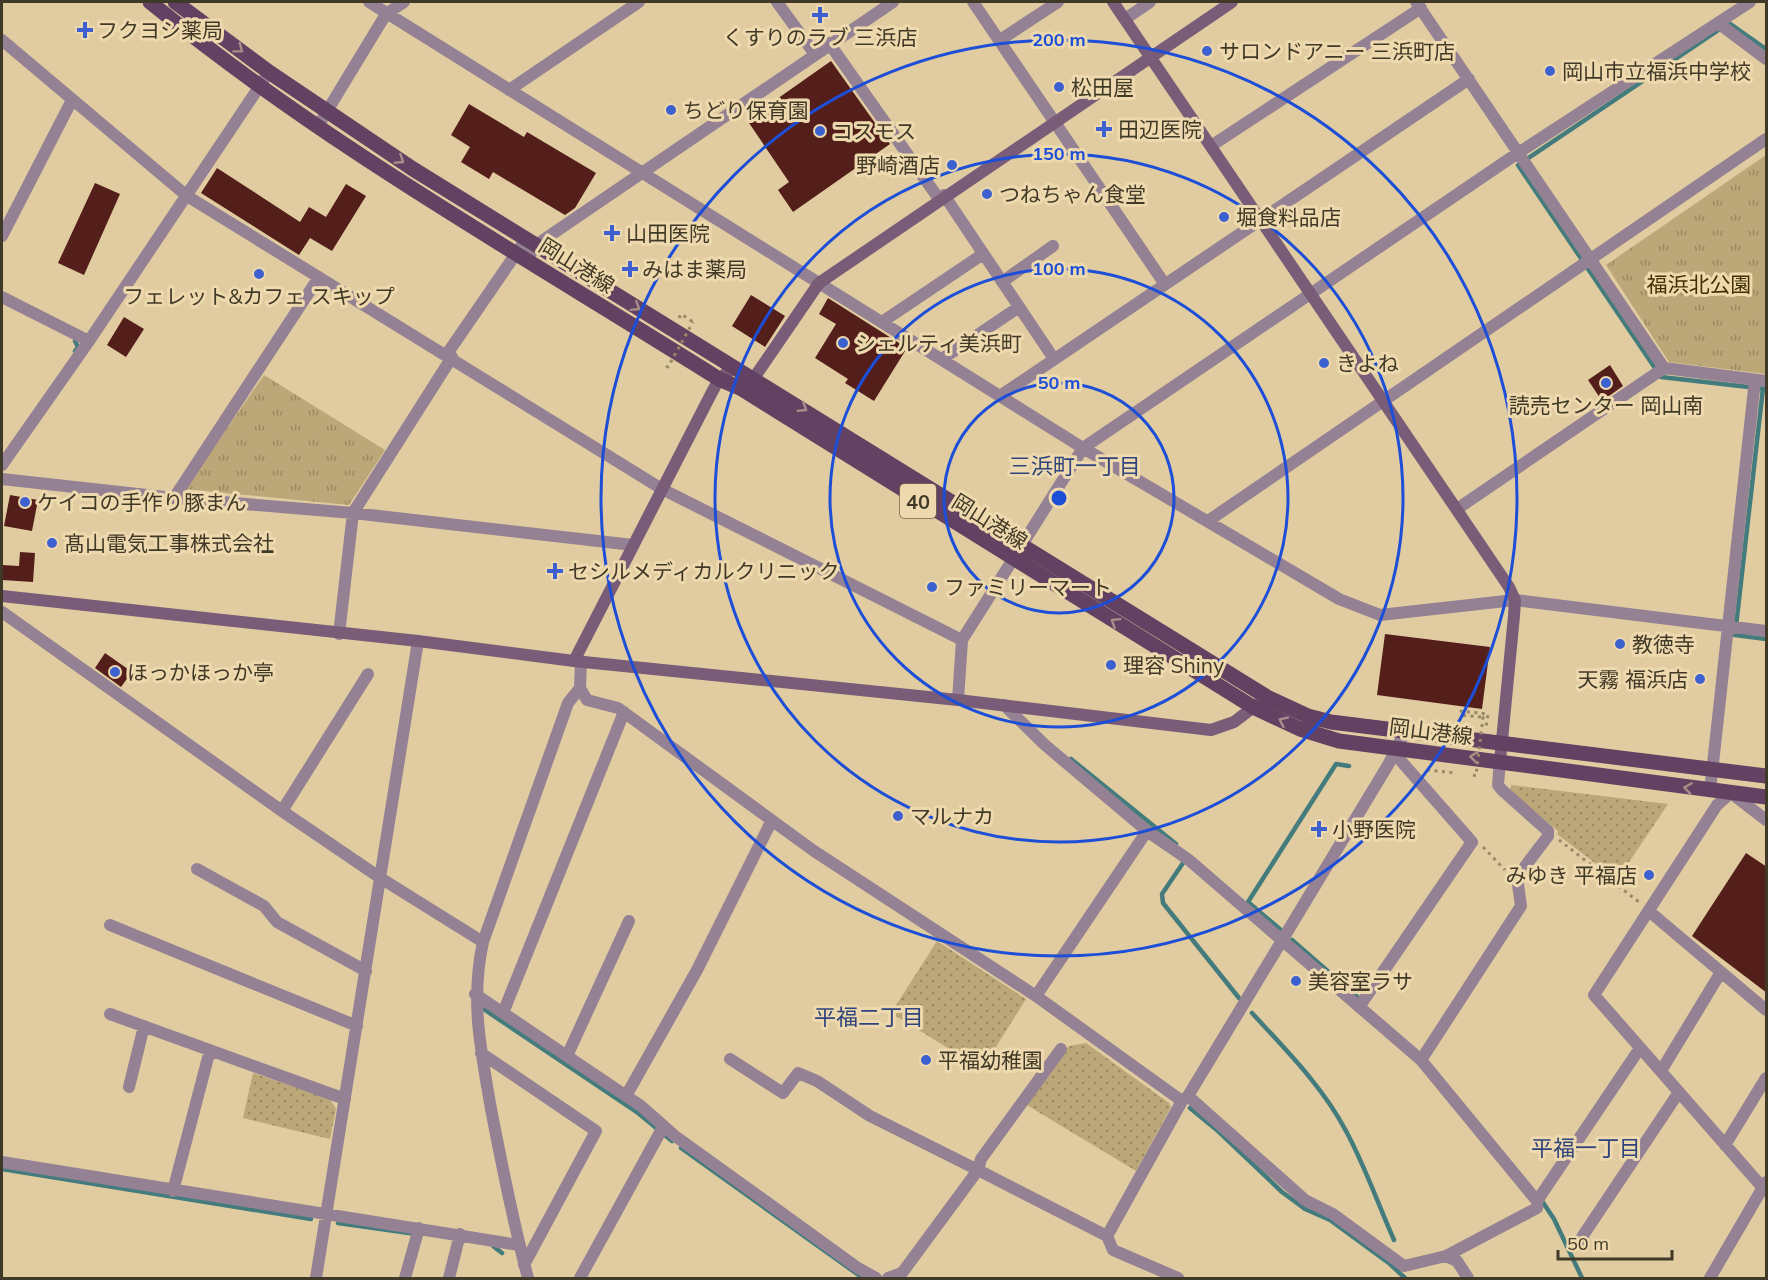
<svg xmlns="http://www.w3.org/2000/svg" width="1768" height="1280" viewBox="0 0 1768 1280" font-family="Mulish,'Noto Sans JP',sans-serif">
<defs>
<pattern id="grass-dots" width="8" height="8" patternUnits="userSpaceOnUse" patternTransform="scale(1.5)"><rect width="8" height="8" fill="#bca778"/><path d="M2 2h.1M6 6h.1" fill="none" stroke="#9a8962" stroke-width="1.8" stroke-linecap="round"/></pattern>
<pattern id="park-tufts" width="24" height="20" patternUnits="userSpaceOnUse" patternTransform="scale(1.5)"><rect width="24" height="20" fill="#bca778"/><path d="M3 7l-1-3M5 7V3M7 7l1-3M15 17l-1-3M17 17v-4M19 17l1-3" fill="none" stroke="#9a8962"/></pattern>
</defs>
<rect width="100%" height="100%" fill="#e0cca0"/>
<path fill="url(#grass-dots)" d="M1511,785L1668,804L1617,880L1557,834L1558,831L1510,791Z
M937,941L1026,999L982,1069L891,1013Z
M1086,1043L1169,1103L1171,1107L1136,1171L1025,1104L1069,1046Z
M253,1073L330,1099L336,1109L330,1139L243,1118Z"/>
<path fill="url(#park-tufts)" d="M1766,155V374L1669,362L1606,265Z
M264,375L385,450L349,505L185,489Z"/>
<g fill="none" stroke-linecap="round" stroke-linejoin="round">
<path stroke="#447c7e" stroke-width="4.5" d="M1766,49L1729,23L1518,165L1661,377L1766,389
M75,351L78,347L75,341
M1763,388L1735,635L1766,639
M1071,759L1176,844
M1185,860L1162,894L1163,903L1239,998
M1281,930L1248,902L1336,764L1349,766
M1292,940L1362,1001
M482,1008L638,1113L672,1141
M1252,1013C1286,1050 1323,1087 1346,1131C1365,1166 1378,1204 1394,1240
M1190,1108L1218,1131L1282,1192L1305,1209L1330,1220L1390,1264L1405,1278
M681,1148L860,1276
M2,1169L311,1219
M1540,1198L1554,1219L1582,1278
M338,1223L416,1234
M493,1246L502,1253"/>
</g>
<path fill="#541e1a" d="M831,61L890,144L793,212L778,190L789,182L747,120Z
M469,104L524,137L527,132L596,173L575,208L565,215L493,172L489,179L461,162L470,147L451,135Z
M217,168L300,222L309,207L326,217L346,184L366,196L332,251L310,238L299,255L201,193Z
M95,183L120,194L84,275L58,263Z
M751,295L785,316L765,347L732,326Z
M828,298L907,348L874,401L845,383L848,379L815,358L836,324L819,314Z
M124,317L144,329L126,357L107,345Z
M1610,365L1623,386L1602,401L1588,380Z
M10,495L38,500L32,531L4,526Z
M20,552L35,553L33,582L2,580V565L19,566Z
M1385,634L1490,647L1482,709L1377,695Z
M105,653L132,672L121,687L95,668Z
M1746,853L1767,867V993L1692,936Z"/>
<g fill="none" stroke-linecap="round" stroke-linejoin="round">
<path stroke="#978868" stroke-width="3" stroke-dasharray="3 4.5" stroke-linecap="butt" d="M679,318L681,314L693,322
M1481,717L1461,715V711L1488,714L1486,727
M1427,770L1456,773
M1559,840L1639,902
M1483,847L1505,870"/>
<path stroke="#958194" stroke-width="12" d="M369,2L1083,448L1339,599L1380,615L1515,600L1766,631
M777,2L814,53
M973,2L1164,283
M1416,2L1664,368
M1125,19L1150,2
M1718,23L1766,59
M2,40L187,196L662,489L962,640
M1000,40L1058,2
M829,43L939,199
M509,90L639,2
M318,126L386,14L404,2
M1211,146L1421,8
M944,195L1054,359
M2,236L72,100
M527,259L536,245L893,2
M1002,282L1053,246
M2,297L89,341
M882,322L983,254
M447,354L526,239
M942,359L1019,307
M1000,396L1469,79
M2,465L89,341L269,72
M2,479L174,498L353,513L633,545
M174,498L319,277
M1457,509L1664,368L1766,381
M1208,521L1766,139
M2,612L282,811L382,879L483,942
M339,634L353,513L452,357
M581,661L580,688L587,700L618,708L814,851L1036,996L1182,1101
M958,700L962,640L1083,448L1518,153L1750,2
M1004,705L1045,745L1147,831L1189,860L1421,1060L1537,1201
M1710,791L1755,380
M282,811L368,674
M197,869L264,906L277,922L366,971
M1650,912L1766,1010
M110,925L357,1026
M475,994L641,1106L675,1136L858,1268L876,1278
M1036,996L1147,831
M1359,1007L1472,842L1394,753
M503,1013L624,712
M110,1014L345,1099
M481,1053L596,1131L524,1265
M567,1056L629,921
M730,1059L783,1093L798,1073L817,1081L870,1116L978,1170L981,1159L1061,1049
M1421,1060L1521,906L1517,877L1548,836V831L1502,790L1498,785L1500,761
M1661,1071L1721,972
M129,1087L144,1026
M626,1096L697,970L772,820
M1188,1096L1305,1200L1333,1214L1404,1266L1446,1256L1457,1261L1468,1278
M1725,1145L1766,1078
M2,1162L519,1245
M1763,1188L1594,995L1717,805L1731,793L1766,820
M173,1191L210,1050
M1107,1236L1182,1101L1188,1096L1388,765L1405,732
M1580,1240L1679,1092
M1446,1256L1537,1208V1201L1640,1048
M316,1278L418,641
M405,1278L419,1228
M449,1278L460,1234
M528,1278C513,1222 502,1166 491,1109C481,1050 470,1002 483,942L568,703L580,688
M580,1278L663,1127
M888,1278L902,1273L978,1170L1107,1236L1113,1250L1178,1278
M1710,1278L1766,1182"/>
<path stroke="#785c78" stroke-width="12" d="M1113,2L1509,587L1515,600L1514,616L1500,761
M745,384L754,378L819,283L1232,2
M2,596L418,641L574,661L958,700L1211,730L1234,722L1259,703
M574,661L710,396L719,379L733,368"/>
<path stroke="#634163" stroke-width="15" d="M150,2C326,146 527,258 719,379L740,388L1253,707L1300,729L1339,741L1766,797
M175,2L269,72L413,169L1267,697L1308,716L1331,722L1766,776"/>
<path stroke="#978868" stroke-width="3" stroke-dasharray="3 4.5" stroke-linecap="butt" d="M666,366L668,367L693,322
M1473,775L1476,776L1483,717H1481"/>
</g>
<defs><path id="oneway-chevron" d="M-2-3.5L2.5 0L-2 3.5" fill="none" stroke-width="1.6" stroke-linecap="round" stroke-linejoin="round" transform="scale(1.5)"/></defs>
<g stroke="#a88d88">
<use href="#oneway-chevron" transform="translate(239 49) rotate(37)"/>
<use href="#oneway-chevron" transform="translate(400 160) rotate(33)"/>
<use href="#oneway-chevron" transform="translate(636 307) rotate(32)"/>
<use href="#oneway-chevron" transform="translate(803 408) rotate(32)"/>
<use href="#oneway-chevron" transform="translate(1115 622) rotate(-148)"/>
<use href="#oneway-chevron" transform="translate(1283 721) rotate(-155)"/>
<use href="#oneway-chevron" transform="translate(1474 757) rotate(-173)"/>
<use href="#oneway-chevron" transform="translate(1688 788) rotate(-172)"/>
</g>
<g fill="none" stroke="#1d4ed8" stroke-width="3">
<circle cx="1059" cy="498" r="115"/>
<circle cx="1059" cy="498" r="229"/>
<circle cx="1059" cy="498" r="344"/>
<circle cx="1059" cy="498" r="458"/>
</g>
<g fill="#3d60d1" stroke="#edd9ad" stroke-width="2">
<path d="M817 6h6v6h6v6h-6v6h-6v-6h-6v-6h6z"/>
<path d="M82 21h6v6h6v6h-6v6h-6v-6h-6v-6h6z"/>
<circle cx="1207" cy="51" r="6"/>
<circle cx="1550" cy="71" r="6"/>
<circle cx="1059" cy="87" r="6"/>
<circle cx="671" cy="110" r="6"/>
<path d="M1101 120h6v6h6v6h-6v6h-6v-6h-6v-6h6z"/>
<circle cx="820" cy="131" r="6"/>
<circle cx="952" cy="165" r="6"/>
<circle cx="987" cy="194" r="6"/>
<circle cx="1224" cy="217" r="6"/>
<path d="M609 224h6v6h6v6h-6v6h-6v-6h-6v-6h6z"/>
<path d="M627 260h6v6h6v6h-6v6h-6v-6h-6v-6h6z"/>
<circle cx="259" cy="274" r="6"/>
<circle cx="843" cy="343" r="6"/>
<circle cx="1324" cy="363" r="6"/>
<circle cx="1606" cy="383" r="6"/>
<circle cx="25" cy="502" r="6"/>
<circle cx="52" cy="543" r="6"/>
<path d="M552 562h6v6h6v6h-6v6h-6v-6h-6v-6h6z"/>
<circle cx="932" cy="587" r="6"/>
<circle cx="1620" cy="644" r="6"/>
<circle cx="1111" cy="665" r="6"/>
<circle cx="115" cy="672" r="6"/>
<circle cx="1700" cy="679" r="6"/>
<circle cx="898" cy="816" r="6"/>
<path d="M1316 820h6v6h6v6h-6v6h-6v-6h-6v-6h6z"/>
<circle cx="1649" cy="875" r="6"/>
<circle cx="1296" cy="981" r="6"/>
<circle cx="926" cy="1060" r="6"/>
</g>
<g text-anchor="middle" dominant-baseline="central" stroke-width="6" stroke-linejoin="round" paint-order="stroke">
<rect fill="#edd9ad" stroke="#75694f" stroke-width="1.5" x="900" y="484" width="36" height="34" rx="4.5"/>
<g font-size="20" font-weight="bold" fill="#413927">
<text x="918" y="501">40</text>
</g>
<g font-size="21" fill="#413927" stroke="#edd9ad" text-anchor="start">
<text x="97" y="30">フクヨシ薬局</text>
<text x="820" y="37" text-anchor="middle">くすりのラブ 三浜店</text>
<text x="1219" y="51">サロンドアニー 三浜町店</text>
<text x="1562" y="71">岡山市立福浜中学校</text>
<text x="1071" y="87">松田屋</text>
<text x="683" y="110">ちどり保育園</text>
<text x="1118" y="129">田辺医院</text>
<text x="832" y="131">コスモス</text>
<text x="940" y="165" text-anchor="end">野崎酒店</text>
<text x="999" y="194">つねちゃん食堂</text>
<text x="1236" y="217">堀食料品店</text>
<text x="626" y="233">山田医院</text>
<text x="642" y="269">みはま薬局</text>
<text x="259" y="296" text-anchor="middle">フェレット&amp;カフェ スキップ</text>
<text x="855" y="343">シェルティ美浜町</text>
<text x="1336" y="363">きよね</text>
<text x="1606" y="405" text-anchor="middle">読売センター 岡山南</text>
<text x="37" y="502">ケイコの手作り豚まん</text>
<text x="64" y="543">髙山電気工事株式会社</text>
<text x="568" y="571">セシルメディカルクリニック</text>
<text x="944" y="587">ファミリーマート</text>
<text x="1632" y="644">教徳寺</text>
<text x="1123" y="665">理容 Shiny</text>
<text x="127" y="672">ほっかほっか亭</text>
<text x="1688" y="679" text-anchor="end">天霧 福浜店</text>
<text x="910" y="816">マルナカ</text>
<text x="1332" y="829">小野医院</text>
<text x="1637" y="875" text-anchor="end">みゆき 平福店</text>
<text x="1308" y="981">美容室ラサ</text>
<text x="938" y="1060">平福幼稚園</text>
</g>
<g font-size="21" fill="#413927" stroke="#edd9ad">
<text transform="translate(577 265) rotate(32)">岡山港線</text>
<text transform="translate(990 521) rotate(32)">岡山港線</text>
<text transform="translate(1431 731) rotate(7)">岡山港線</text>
</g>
<g font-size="21" fill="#402f00" stroke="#edd9ad">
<text x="1699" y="284">福浜北公園</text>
</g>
<g font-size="22" fill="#2f447d" stroke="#edd9ad">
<text x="1075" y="466">三浜町一丁目</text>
<text x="869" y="1017">平福二丁目</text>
<text x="1586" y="1148">平福一丁目</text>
</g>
</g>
<circle cx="1059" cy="498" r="9" fill="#1d4ed8" stroke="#edd9ad" stroke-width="3"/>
<g font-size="18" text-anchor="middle" font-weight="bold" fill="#1d4ed8" stroke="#edd9ad" stroke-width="6" stroke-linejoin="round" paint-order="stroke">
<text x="1059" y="46">200 m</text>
<text x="1059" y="160">150 m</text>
<text x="1059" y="275">100 m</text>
<text x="1059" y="389">50 m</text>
</g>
<rect width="1768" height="1280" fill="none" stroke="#413927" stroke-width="6"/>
<path d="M1558 1250v9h114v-9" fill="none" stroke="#413927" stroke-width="3"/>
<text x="1567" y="1250" font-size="18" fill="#413927" stroke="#edd9ad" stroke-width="4.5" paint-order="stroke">50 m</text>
</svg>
